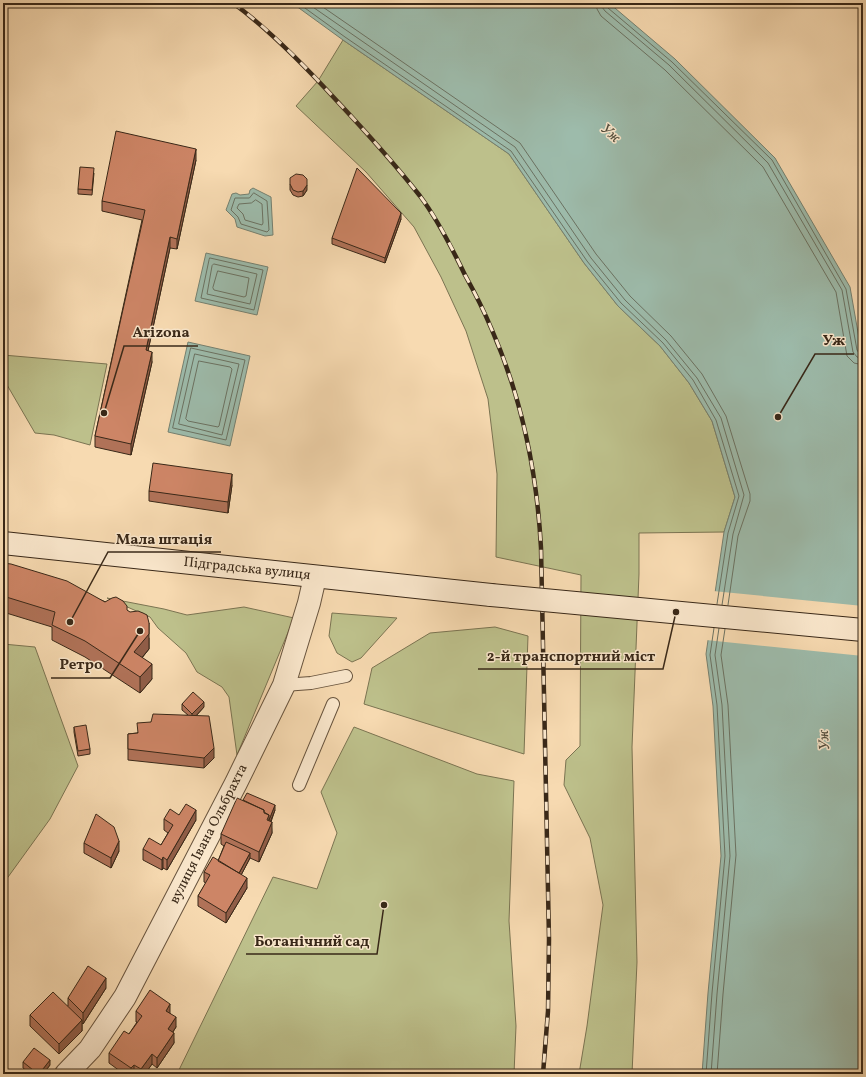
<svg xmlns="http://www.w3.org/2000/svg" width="866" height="1077" viewBox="0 0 866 1077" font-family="Vollkorn,serif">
<rect width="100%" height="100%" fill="#f7dab1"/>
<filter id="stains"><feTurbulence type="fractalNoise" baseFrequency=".005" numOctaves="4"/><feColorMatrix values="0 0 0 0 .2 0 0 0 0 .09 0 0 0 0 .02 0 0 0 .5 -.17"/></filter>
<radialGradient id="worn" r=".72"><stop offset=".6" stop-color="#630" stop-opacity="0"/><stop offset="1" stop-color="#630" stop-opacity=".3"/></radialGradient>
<path fill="#bdc08b" stroke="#7b7452" d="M343,40L509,154L584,263L618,306L660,346L689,383L712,421L735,497L724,532L639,533V574L632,747L637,962L632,1074H579L587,1026L603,905L590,838L564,785L566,760L580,746L581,575L496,557L497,474L488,399L466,331L441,277L414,227L366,172L296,106L318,81Z
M3,355L107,364L90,445L54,435L35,433L3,378Z
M107,598L164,609L187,615L244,607L294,618L237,755L229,697L222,687L197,672L186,653L158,628L150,617Z
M332,613L397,618L361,658L352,662L337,653L329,636Z
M495,627L528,636L524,754L364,704L372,668L430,633Z
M3,644L35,647L78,766L50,819L3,884Z
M354,727L477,774L514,781L509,921L516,1026L514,1074H177L273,877L317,889L337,833L321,792Z"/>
<path fill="#9dbbab" stroke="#758070" d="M292,3H609L675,59L775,158L850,287L863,361V1054L859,1074H702L708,993L721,856L713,706L706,654L724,532L735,497L712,421L689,383L660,346L618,306L584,263L509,154L343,40Z
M253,188L271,197L273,235L265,236L237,227L235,219L226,210L232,194L236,193L240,195L249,194L250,190Z
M206,253L268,267L257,315L195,301Z
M188,342L250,356L230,446L168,432Z"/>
<path fill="#f7dab1" d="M713,591L863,606V656L706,640Z"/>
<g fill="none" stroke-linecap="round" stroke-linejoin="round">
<path stroke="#6b7262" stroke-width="1" d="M298,3L345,37L511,151L587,261L621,303L663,343L693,380L716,420L739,496L728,533L717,604
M307,3L515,147L591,258L625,300L666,340L697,378L721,418L744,495L733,534L722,605
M317,3L520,143L596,254L630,296L671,336L702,374L726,416L750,494V501L738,536L728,605
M596,3L597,9L601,16L665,70L763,167L836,292L847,356L854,363L863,365
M602,3V7L605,11L669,65L768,163L842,290L853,352L857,357L863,359
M607,3L608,8L672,62L772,160L846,289L857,350L859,353L863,354
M254,193L267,201L269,230L267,232L241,224L238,217L231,210L235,198H249Z
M256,200L262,204L263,223L262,225L245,220L243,214L237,208L239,204L251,203Z
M210,258L263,270L254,310L201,298L209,260Z
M214,264L257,274L250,304L207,294L212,266Z
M218,271L249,278L246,296L244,297L214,290L213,288Z
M191,348L245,360L226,440L173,428Z
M195,354L239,364L222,435L179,424Z
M199,361L230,367L232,369L219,426L218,427L188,421L186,419Z
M706,1074L712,993L725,856L717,705L710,655L714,628
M711,1074L717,994L730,856L722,705L715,655L719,628
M717,1074L723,994L736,855L728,705L721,655L725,629"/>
<defs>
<path id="lane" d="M284,685L311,683L346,676
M299,785L333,704"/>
<path id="street" d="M66,1074L90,1049L125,997L236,783L284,685L309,603L315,577"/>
<path id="secondary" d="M3,543L491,595"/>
</defs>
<use href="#lane" stroke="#68543e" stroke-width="14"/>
<use href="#street" stroke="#68543e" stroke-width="24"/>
<use href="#secondary" stroke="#392818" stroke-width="24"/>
<use href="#lane" stroke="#fae7cc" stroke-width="12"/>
<use href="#street" stroke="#fae7cc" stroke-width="22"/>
<use href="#secondary" stroke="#fae7cc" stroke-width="22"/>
<defs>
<path id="rail" d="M233,3C271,31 305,66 337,101C366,132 394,163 420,196C438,220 452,248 465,275C475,293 484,311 492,330C522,399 537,473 541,548L549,939L548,1011L543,1074
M860,3L863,6"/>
</defs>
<use href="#rail" stroke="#392818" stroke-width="4.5"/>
<use href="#rail" stroke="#fae7cc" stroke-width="3" stroke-dasharray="9" stroke-linecap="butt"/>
<defs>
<path id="secondary-bridge" d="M491,595L863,630"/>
</defs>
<use href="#secondary-bridge" stroke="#392818" stroke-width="24" stroke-linecap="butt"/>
<use href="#secondary-bridge" stroke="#fae7cc" stroke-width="22"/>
</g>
<path fill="#b07258" stroke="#392818" d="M196,160L177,249L170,248L148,351L152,362L131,455L95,447V436L142,220L102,211V201Z
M94,173L92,195L78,194V189Z
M290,184L307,190L303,196L298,197L293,195L290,190Z
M401,219L385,263L332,244V238Z
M232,485L228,513L149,501V491Z
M3,563L127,610L149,638V649L142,658L152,679L140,693L85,657L52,640V627L3,612Z
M182,704L204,707L196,716L214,758L204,768L128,760V734L137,733L151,722L188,715L182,710Z
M74,727L90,749V754L78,756L74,732Z
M243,800L275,810L271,822L272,833L259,862L250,858L241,875L247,888L226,923L198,906V896L206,883L204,882V872L218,861L224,846L221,844V834Z
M179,815L196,820L167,870L163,868L162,870L143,860V849L161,845L168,833L164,830V819Z
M84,843L119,851L111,868L84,853Z
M106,988L83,1024L82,1023V1031L59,1054L30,1026V1015L68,1006V998Z
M136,1011L170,1013L176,1027L173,1032L174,1043L157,1068L152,1064L145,1074H124L109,1063V1053L129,1034L137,1022H136Z
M23,1062L50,1065L43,1074H31L23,1068Z"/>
<path fill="#905d47" stroke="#392818" d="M196,149V160L177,249V239Z
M307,185V190L303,196V191Z
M401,213V219L385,263V258Z
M170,237V248L146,360V350Z
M152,352V362L131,455V444Z
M232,474V485L228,513V502Z
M149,623V649L134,667V652Z
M152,664V679L140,693V677Z
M204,702V707L192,720V714Z
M214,748V758L204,768V758Z
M275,805V810L269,825V820Z
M196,810V820L167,870V860Z
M272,822V833L259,862V852Z
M119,841V851L111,868V858Z
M250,853V858L237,883V877Z
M163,857V868L162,870V860Z
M247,878V888L226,923V913Z
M106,978V988L83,1024V1013Z
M170,1004V1014L166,1011Z
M176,1017V1027L168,1039V1029Z
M82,1020V1031L59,1054V1044Z
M174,1033V1043L157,1068V1058Z
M152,1054V1064L145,1074H141V1069Z
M50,1060V1065L43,1074H39Z
M134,1065V1074H131V1068Z"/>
<path fill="#cd8566" stroke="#392818" d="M116,131L196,149L177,239L170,237L146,350L152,352L131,444L95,436L145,210L102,201Z
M80,167L94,168L92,190L78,189Z
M357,168L401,213L385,258L332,238Z
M296,174L303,175L307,179V185L303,191L298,192L293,190L290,184V178Z
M153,463L232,474L228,502L149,491Z
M3,563L11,564L67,581L105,602L112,598L116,597L123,601L127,606V610L130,612L138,611L143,613L147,615L149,623V634L134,652L152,664L140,677L85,641L52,625L55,612L3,596Z
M193,692L204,702L192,714L182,704Z
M153,714L209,716L214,748L204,758L128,749V734L138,733L137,723L151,722Z
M86,725L90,749L78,751L74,727Z
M247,793L275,805L269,820V815L264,813V810L243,800Z
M237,798L264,810V812L269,815L267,820L272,822L259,852L221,834Z
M186,804L196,810L167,860L163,857L162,860L143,849L149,838L161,845L173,825L164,819L170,809L179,815Z
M96,814L114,827L119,841L111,858L84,843Z
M226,842L250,853L239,873L218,861Z
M213,857L247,878L226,913L198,896L210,875L204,872Z
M88,966L106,978L83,1013L68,998Z
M150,990L170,1004L166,1011L176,1017L168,1029L174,1033L157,1058L152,1054L141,1069L134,1065L131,1068L109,1053L124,1031L129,1034L142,1016L136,1011Z
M53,992L82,1020L59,1044L30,1015Z
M34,1048L50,1060L39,1074H38L23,1062Z"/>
<g text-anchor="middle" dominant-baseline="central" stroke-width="3" stroke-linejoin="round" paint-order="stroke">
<g font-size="14" fill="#392818" stroke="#fae7cc">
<text transform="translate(247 569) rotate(6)">Підградська вулиця</text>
<text transform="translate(209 834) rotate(-63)">вулиця Івана Ольбрахта</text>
</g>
<g font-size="15" font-style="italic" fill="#524d3d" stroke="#fae7cc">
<text transform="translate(610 134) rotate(41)">Уж</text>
<text transform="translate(825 740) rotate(-94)">Уж</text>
</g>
</g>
<path fill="none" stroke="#392818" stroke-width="1.5" d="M104 413L124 346H198M778 417L815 354H854M70 622L108 552H221M676 612L663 669H478M140 631L110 678H51M384 905L377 954H246"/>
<g fill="#392818" stroke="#fae7cc" stroke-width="1.5">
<circle cx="104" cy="413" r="4"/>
<circle cx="778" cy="417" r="4"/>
<circle cx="70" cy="622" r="4"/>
<circle cx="676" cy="612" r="4"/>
<circle cx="140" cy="631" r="4"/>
<circle cx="384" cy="905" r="4"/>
</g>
<g font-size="15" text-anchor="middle" font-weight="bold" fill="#392818" stroke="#fae7cc" stroke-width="3" stroke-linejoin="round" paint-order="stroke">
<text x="161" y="337">Arizona</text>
<text x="834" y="345">Уж</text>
<text x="164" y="544">Мала штація</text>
<text x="571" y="661">2-й транспортний міст</text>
<text x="81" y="669">Ретро</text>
<text x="312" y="946">Ботанічний сад</text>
</g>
<rect width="866" height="1077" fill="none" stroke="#f7dab1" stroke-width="16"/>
<rect x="4" y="4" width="858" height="1069" fill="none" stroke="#392818" stroke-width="2"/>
<rect x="8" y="8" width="850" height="1061" fill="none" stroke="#392818"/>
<rect width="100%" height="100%" filter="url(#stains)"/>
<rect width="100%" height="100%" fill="url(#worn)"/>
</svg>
